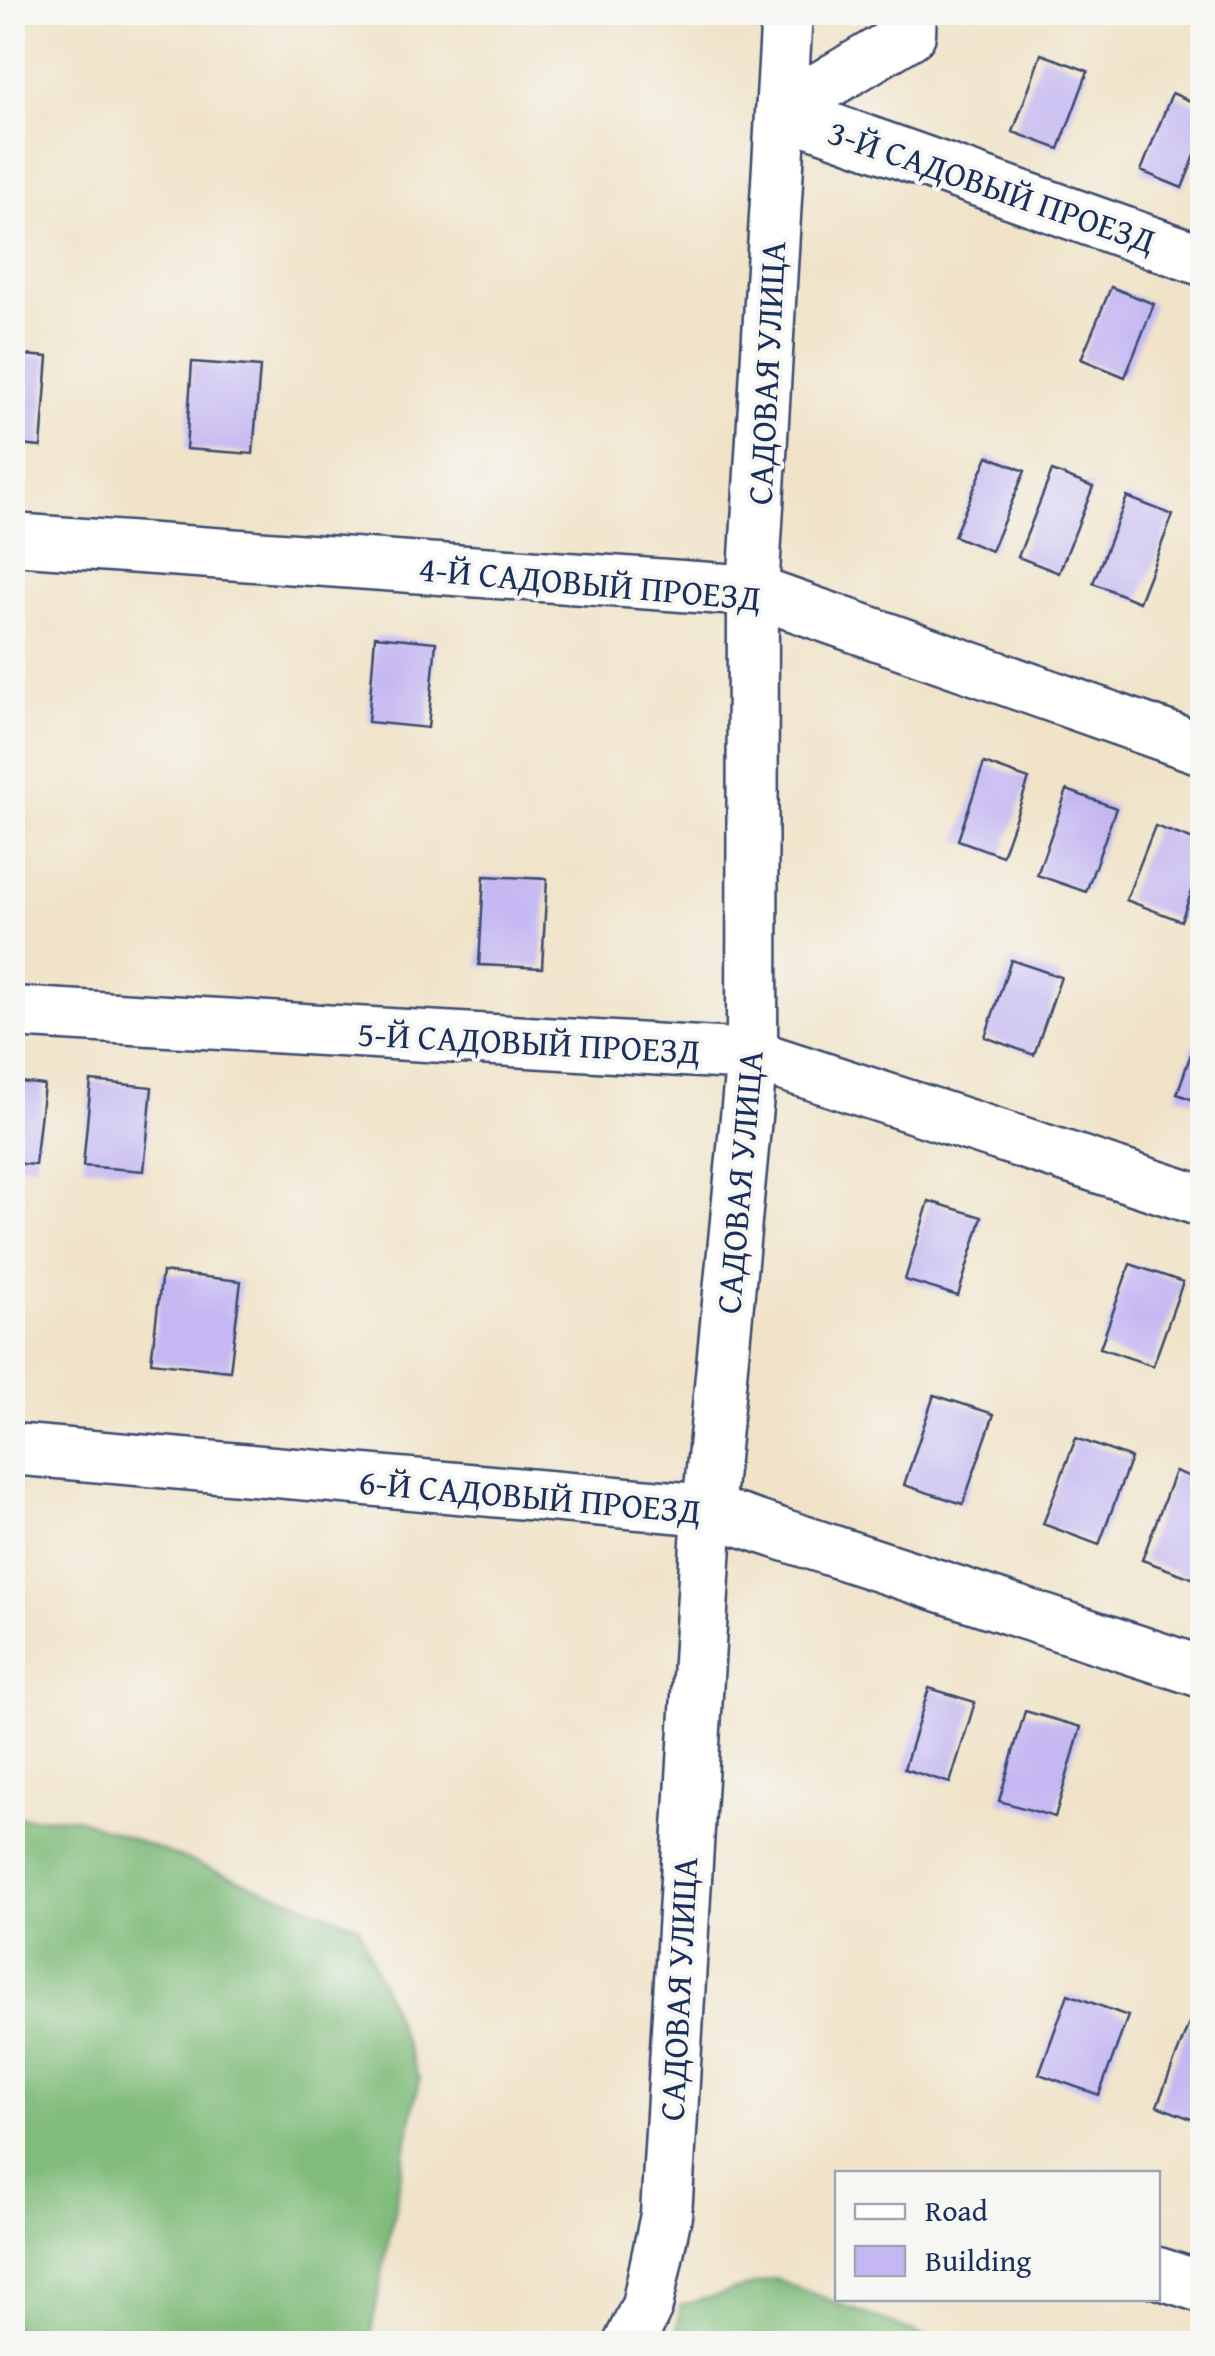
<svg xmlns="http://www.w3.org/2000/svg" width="1215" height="2356" viewBox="0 0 1215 2356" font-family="'Gentium Book Plus',serif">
<rect width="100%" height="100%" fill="#f6f6f2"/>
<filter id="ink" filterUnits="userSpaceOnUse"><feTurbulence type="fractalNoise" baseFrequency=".01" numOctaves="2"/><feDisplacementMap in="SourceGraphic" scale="20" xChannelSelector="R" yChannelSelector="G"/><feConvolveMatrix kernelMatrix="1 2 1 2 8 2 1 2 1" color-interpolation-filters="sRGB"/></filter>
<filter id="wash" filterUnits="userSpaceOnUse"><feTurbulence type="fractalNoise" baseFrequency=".0048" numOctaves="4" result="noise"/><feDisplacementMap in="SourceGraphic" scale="40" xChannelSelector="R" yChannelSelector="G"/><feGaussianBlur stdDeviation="2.25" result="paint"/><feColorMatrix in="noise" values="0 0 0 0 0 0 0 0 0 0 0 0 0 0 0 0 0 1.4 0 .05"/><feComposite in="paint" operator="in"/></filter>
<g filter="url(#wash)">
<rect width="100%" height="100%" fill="#f0e3c8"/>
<path fill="#80bc7a" stroke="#4e766c" stroke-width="2.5" d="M13,1817L77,1818L358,1925L419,2079L369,2343H13Z
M774,2279L942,2343H675L680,2306Z"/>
<g id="blocks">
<path fill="#c5b8f2" d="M1041,54L1088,71L1059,149L1013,132Z
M1172,93L1202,106V138L1182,188L1141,171Z
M1111,287L1154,304L1125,377L1081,359Z
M12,354L48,357L41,447L12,444Z
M192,362L260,367L253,454L186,449Z
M988,456L1025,471L991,551L954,536Z
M1052,471L1093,487L1059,573L1018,557Z
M1127,497L1173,515L1139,602L1093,583Z
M375,636L436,642L428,728L368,722Z
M984,763L1029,779L1002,856L958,840Z
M1067,790L1116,808L1086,892L1037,875Z
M1155,826L1202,843V864L1181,921L1126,900Z
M484,876L547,879L542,968L479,965Z
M1011,960L1061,977L1034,1055L985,1037Z
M1202,1022V1103L1177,1094Z
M12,1081L44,1085L35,1165L12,1163Z
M91,1081L152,1087L144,1171L83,1166Z
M929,1201L982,1217L958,1296L905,1280Z
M1130,1264L1183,1282L1153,1366L1100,1348Z
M162,1272L241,1281L230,1371L151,1362Z
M934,1395L994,1414L963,1504L904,1485Z
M1076,1438L1131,1458L1099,1545L1043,1524Z
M1175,1471L1202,1481L1200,1581L1142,1560Z
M929,1688L975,1702L950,1783L904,1769Z
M1025,1711L1081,1727L1055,1817L999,1801Z
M1068,1994L1128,2016L1099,2095L1039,2074Z
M1189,2023L1202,2028V2123L1157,2106Z"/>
</g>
</g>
<g filter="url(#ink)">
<use href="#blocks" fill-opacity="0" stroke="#3b4a6e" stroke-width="2.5"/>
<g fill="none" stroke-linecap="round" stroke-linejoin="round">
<defs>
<path id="minor" d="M781,111L1202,260
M781,111L910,34L911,12
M12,539L753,591L1202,749
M12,1012L752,1055L1202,1201
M12,1449L708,1510L1202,1672
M1158,2273L1202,2287
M629,2344L647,2306L666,2215L708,1510L752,1055L753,591L787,12"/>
</defs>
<use href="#minor" stroke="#3b4a6e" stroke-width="55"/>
<use href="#minor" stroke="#fff" stroke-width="50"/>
</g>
</g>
<g text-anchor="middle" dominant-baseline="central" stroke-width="8" stroke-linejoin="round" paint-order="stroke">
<g font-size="35" fill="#1b2f5e" stroke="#f6f6f2">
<text transform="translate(992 186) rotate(19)">3-Й САДОВЫЙ ПРОЕЗД</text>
<text transform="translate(766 373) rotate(-87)">САДОВАЯ УЛИЦА</text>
<text transform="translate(590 583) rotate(5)">4-Й САДОВЫЙ ПРОЕЗД</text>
<text transform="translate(529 1042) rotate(3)">5-Й САДОВЫЙ ПРОЕЗД</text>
<text transform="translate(739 1182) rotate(-85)">САДОВАЯ УЛИЦА</text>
<text transform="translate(530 1496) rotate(5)">6-Й САДОВЫЙ ПРОЕЗД</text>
<text transform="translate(678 1989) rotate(-87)">САДОВАЯ УЛИЦА</text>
</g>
</g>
<rect width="1215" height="2356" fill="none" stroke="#f6f6f2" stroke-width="50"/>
<rect x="835" y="2171" width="325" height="130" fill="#f6f6f2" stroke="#9ea6b7" stroke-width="2.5"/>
<rect x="855" y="2204" width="50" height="15" fill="#ffffff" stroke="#9ea6b7" stroke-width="2.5"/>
<text x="925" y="2221" font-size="30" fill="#1b2f5e">Road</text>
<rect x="855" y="2246" width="50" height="30" fill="#c5b8f2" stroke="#9ea6b7" stroke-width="2.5"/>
<text x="925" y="2271" font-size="30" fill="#1b2f5e">Building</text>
</svg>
